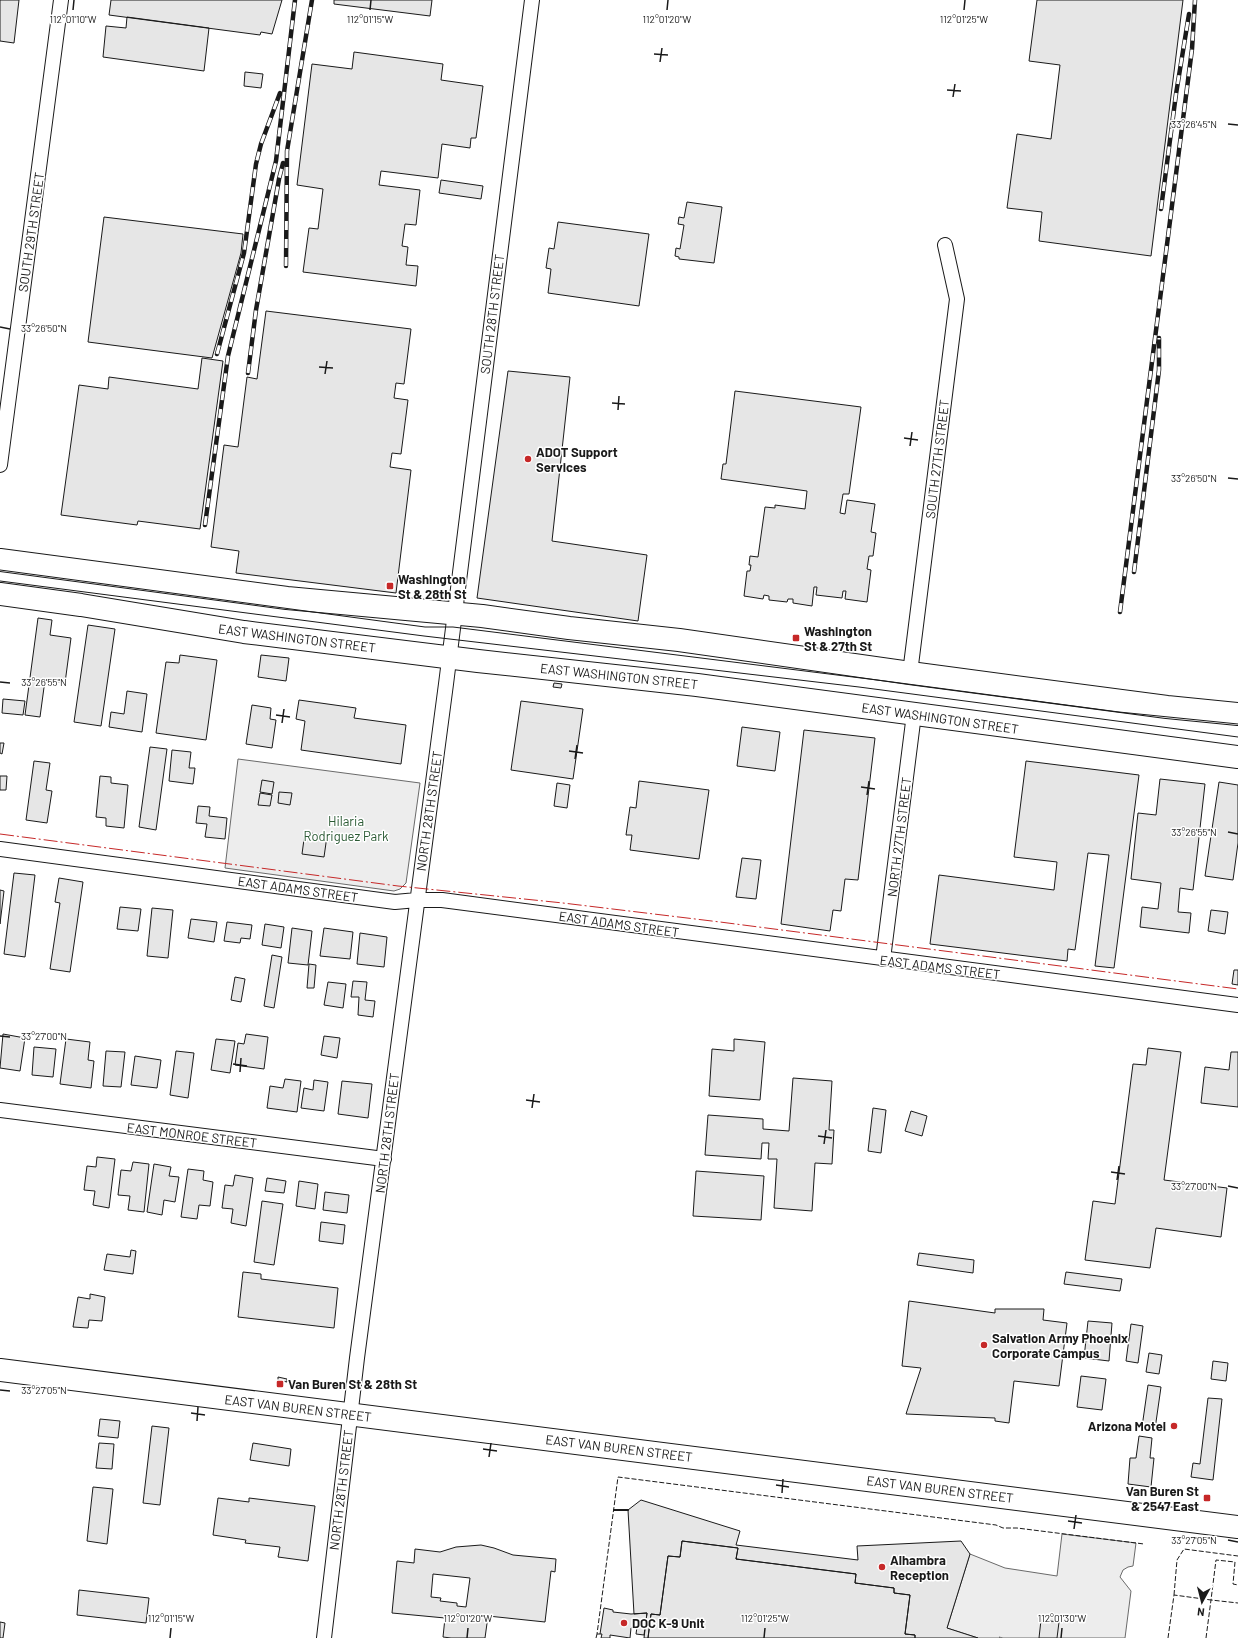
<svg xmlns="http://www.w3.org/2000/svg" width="1238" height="1638" viewBox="0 0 1238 1638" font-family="Barlow,sans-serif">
<rect width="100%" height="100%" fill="#fff"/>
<path fill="#ededed" stroke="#6a6a6a" d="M238,759L420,783L406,883L400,889L394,891L225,868Z
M1062,1534L1136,1543L1133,1566L1128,1567L1123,1570L1120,1577L1131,1591L1125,1638H1003L999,1637L1000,1638H978L947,1628L970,1554L1005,1568L1057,1576Z"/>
<path fill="#e6e6e6" stroke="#1a1a1a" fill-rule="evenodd" d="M0,0H19L14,43L0,41Z
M111,0H282L272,34L261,32L260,35L109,15Z
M334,0H432L430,16L334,4Z
M1037,0H1183L1151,256L1039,241L1042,212L1007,208L1017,134L1051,139L1060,65L1029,61Z
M127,17L209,28L204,71L103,57L106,26L126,28Z
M354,52L443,64L441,80L483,86L476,138H471L470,148L442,144L438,178L381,171L379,185L420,190L416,225L405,224L402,246L408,247L406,265L418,266L416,286L303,272L309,228L318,229L323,189L297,185L312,64L352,69Z
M245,72L263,74L261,88L244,86Z
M441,180L483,186L481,199L439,193Z
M687,202L722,207L714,263L679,259V257L675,256L676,248L680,249L684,225L678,224L679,217L684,218Z
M104,217L243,234L241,253L212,358L88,342Z
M558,222L649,234L639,306L548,293L551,269L546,268L549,248L554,249Z
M266,311L411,329L404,384L396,383L394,398L408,400L401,454L392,453L390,467L411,470L396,593L236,573L239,551L211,547L224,445L238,447L247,377L257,379Z
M202,358L223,361L200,529L138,521L137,525L61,515L79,385L108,389L109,377L198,389Z
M508,371L570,377L552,541L647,555L638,621L477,598Z
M735,391L861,407L849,494H843L840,513L845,514L847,500L875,504L871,532L876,533L873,556H869L867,569L871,570L867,602L845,599L846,591H843L842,598L816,595L817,587H814L812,606L793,603V599H788L787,602L769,600V596L764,595L763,599L744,596L747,571H750L751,565H749L750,556L758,557L765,507L775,508V505L805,509L807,491L721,479L723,464H726Z
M38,618L52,620L50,635L71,638L65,683L45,680L40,717L25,715Z
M88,625L115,629L101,726L74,722Z
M180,655L217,660L206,740L156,733L166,662L179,663Z
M261,655L289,658L286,681L258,677Z
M554,683L562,684L561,688L553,687Z
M127,691L147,694L142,732L109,727L111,712L124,714Z
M3,699L25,701L23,715L2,713Z
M299,700L356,708L354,718L406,725L401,764L301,750L305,721L296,719Z
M521,701L583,709L573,779L511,770Z
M252,705L271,708L270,719L276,720L272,748L246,744Z
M742,727L780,732L775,771L737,766Z
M804,730L875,738L858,880L845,879L841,911L833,910L830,931L781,924Z
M0,743H4L2,754L0,753Z
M150,747L167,749L156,830L139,827Z
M172,750L191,752L189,768H195L193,784L169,781Z
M34,761L50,763L46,790L52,791L47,823L26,820Z
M1026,761L1139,775L1114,968L1095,966L1109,855L1088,853L1075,950L1068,949L1067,961L930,944L939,875L1054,890L1057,862L1014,857Z
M0,776H7L6,790H0Z
M100,776L111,777V783L128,785L124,828L106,826V818L96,817Z
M1160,779L1205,784L1193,890L1180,888L1178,912L1191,913L1189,933L1140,927L1142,907L1158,909L1161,883L1131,879L1138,813L1156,815Z
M262,780L274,782L272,794L260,792Z
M639,781L709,790L699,859L630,850L632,835H626L630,807L636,808Z
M1219,782L1238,785V843L1233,880L1205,876Z
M557,783L570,785L567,808L554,806Z
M279,792L292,793L290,805L278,803Z
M260,793L272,795L270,806L258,805Z
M198,806L210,807L209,816L227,818L225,839L205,837L207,824L196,823Z
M305,832L327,836L324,857L302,854Z
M742,858L761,860L756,899L736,897Z
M14,873L35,875L25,957L4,954Z
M59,878L83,882L70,972L50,969L60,903L55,902Z
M0,890L4,891L0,924Z
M120,907L141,909L138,931L117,929Z
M152,908L173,910L168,958L147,956Z
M1211,910L1228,912L1225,934L1208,931Z
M191,919L217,922L214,942L188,938Z
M227,922L252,925L250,939L241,938L240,943L224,941Z
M265,924L284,927L281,948L262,945Z
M292,928L312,931L308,965L288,963Z
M324,928L353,932L350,959L320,956Z
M360,933L387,937L384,967L357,964Z
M272,955L282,957L274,1008L264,1006Z
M309,964L316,965L314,988H307Z
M1234,970H1238V985L1232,984Z
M235,977L245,979L241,1002L231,1000Z
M353,981L367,982L365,1000L375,1001L373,1017L358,1015L359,997H351Z
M328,982L346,984L343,1008L324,1005Z
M3,1034L25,1038L20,1071L0,1068Z
M246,1034L268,1037L264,1069L235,1065L238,1043L244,1044Z
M324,1036L340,1038L337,1058L321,1055Z
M66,1039L90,1042L88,1060L94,1061L91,1088L60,1084Z
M216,1039L235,1041L230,1073L211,1070Z
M734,1039L765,1042L760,1100L709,1096L712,1049L734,1051Z
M34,1047L56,1049L53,1077L32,1075Z
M1148,1048L1181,1052L1164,1180L1227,1188L1221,1237L1156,1228L1150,1268L1085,1260L1093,1201L1115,1204L1133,1064L1146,1065Z
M106,1051L125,1052L121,1087L103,1086Z
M176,1051L194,1053L188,1098L170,1095Z
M1231,1052H1238V1107L1201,1103L1205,1067L1229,1070Z
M135,1056L161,1060L157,1088L131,1085Z
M793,1078L832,1081L829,1130H834L832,1164L815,1163L812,1211L774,1208L777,1159H768L769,1143H762L761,1159L705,1155L708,1115L763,1119V1129L789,1131Z
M285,1079L301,1081L297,1112L267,1108L270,1086L283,1088Z
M314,1080L328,1082L324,1111L301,1108L304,1088L313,1090Z
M342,1081L372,1084L368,1118L338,1114Z
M873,1108L886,1110L881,1153L868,1151Z
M911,1111L927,1116L922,1136L905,1131Z
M97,1157L115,1159L109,1208L93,1205L95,1191L84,1190L87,1166L96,1167Z
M133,1162L149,1164L144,1212L128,1210L130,1196L118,1195L121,1170L131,1171Z
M154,1164L171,1167L169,1176L179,1177L175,1202L164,1200L162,1215L147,1212Z
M188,1169L204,1171L203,1180L213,1182L210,1206L199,1205L197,1219L181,1217Z
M696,1171L764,1176L761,1220L693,1216Z
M235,1175L253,1178L246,1226L231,1223L233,1209L222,1208L225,1185L233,1186Z
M267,1178L286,1181L284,1193L265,1191Z
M299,1181L318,1184L315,1209L296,1206Z
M325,1192L349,1195L347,1213L323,1210Z
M262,1201L283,1204L274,1265L254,1262Z
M321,1222L345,1225L343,1244L319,1241Z
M131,1250L136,1251L133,1274L104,1270L107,1254L130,1257Z
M919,1253L974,1260L973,1273L917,1265Z
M243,1272L261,1274V1279L338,1288L334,1328L238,1317Z
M1066,1272L1122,1279L1120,1291L1064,1284Z
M90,1294L105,1297L102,1321L89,1320L88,1328L73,1327L78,1297L90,1299Z
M909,1301L995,1313V1309H1044L1043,1320L1067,1323L1059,1386L1014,1381L1009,1423L995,1421V1418L906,1414L921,1368L902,1366Z
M1088,1321L1112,1323L1109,1361L1084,1358Z
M1131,1324L1143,1326L1138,1363L1126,1361Z
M1149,1353L1162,1355L1159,1374L1146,1372Z
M1213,1361L1228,1363L1226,1381L1211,1379Z
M1081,1376L1106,1379L1102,1410L1077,1407Z
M278,1377L287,1379V1382L278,1380Z
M1148,1385L1161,1387L1155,1429L1142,1427Z
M1208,1398L1222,1399L1213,1480L1191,1477L1193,1463L1200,1464Z
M100,1419L120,1421L118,1438L98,1436Z
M152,1426L169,1428L160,1505L143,1503Z
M1139,1436L1152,1438L1150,1458H1154L1151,1487L1128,1484L1130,1458H1136Z
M99,1443L114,1444L112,1469L96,1468Z
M253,1443L291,1449L289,1466L250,1460Z
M93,1487L113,1489L107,1544L87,1541Z
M218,1498L249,1502V1498L315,1506L308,1561L278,1557L280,1547L245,1543L246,1540L213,1535Z
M641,1500L740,1531L736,1545L858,1560L857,1546L961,1541L970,1554L947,1628L978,1638H915V1635L905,1634L910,1595L894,1593V1588L855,1583L856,1574L736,1559L738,1548L682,1541L680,1557L668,1556L660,1615L651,1614L648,1638H644L647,1613L634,1614L628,1510Z
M682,1541L738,1548L736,1559L856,1574L855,1583L894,1588V1593L910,1595L905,1634L915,1635V1638H648L651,1614L660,1615L668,1556L680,1557Z
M481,1545L494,1548L513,1555L556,1559L555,1572L551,1571L545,1622L488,1616L485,1638H451L443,1637L445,1618L392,1613L397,1561L414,1563L415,1549L440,1552L456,1547ZM433,1574L470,1578L466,1607L457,1606V1603L440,1601L441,1598L431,1597Z
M79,1590L149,1598L146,1623L77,1615Z
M604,1608L613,1610V1612L631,1614L647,1613L644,1635L636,1634L637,1627L631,1628L630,1638L610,1635V1638H601L602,1634H600Z
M1041,1620L1059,1622L1057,1638H1039Z
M0,1622L5,1623L3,1638H0Z"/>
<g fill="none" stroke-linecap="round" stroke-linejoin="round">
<defs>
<path id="street" d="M0,465L61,0
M910,673L957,299L945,245
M0,849L395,902L417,900H442L1238,1005
M883,959L914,714
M0,1110L384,1159
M324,1638L357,1358L446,684L532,0"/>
<path id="primary" d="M0,560L287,598L482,616L569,628L679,640L910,673L1167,707L1238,714
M0,594L81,605L244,632L478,661L697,685L1238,757
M0,1370L1238,1527"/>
</defs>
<use href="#street" stroke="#1a1a1a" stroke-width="16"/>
<use href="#primary" stroke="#1a1a1a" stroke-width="24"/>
<use href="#street" stroke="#fff" stroke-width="14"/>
<use href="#primary" stroke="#fff" stroke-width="22"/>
<path stroke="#1a1a1a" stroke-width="1" d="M0,570L425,627H453L885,681L1119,712L1238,724
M0,581L424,636L859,687L1238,737"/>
<defs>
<path id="rail" d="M1161,209L1176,94L1189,14
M286,266L287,151L312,0
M217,354L244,253L256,164L261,144L280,93
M248,373L256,310L279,179L283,163
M205,525L228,356L276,161L295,0
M1134,572L1159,370V338
M1120,612L1192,49L1195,0"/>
</defs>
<use href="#rail" stroke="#1a1a1a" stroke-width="4.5"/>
<use href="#rail" stroke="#fff" stroke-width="3" stroke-dasharray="9" stroke-linecap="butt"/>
<path stroke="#1a1a1a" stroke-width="1" stroke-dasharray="5 2" stroke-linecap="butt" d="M1174,1595L1177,1560L1184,1549L1238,1556
M600,1634H597L618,1477L996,1525L1003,1528H1017L1144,1544
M596,1638L597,1634
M1168,1638L1174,1595L1211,1600L1216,1560L1235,1562L1233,1584L1238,1585
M1206,1638L1211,1600L1238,1603"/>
<path stroke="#1a1a1a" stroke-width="2" d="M614,1510H628"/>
<path stroke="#c62828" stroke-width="1" stroke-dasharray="14 3 2 3" stroke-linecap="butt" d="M0,834L398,886L563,903L720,922L1238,989"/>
</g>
<path fill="none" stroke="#1a1a1a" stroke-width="1.5" d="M73,10L74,0M370,10L371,0M667,10L668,0M964,10L965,0M654,54L668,55M660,62L662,48M947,90L961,91M953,97L955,84M1228,124L1238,125M0,327L10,329M319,367L333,368M325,374L327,361M612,403L625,404M618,410L619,396M904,438L918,440M910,446L912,432M1228,478L1238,479M0,682L10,683M276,715L290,717M282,723L284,709M569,751L583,753M575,759L577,745M861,787L875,789M867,795L869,781M1228,832L1238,834M0,1036L10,1037M233,1064L247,1066M240,1072L241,1058M526,1100L540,1102M532,1108L534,1094M818,1136L832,1138M824,1144L826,1130M1111,1172L1125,1174M1117,1180L1119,1166M1228,1186L1238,1188M0,1390L10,1391M191,1413L205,1415M197,1421L198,1407M483,1449L497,1451M489,1457L491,1443M776,1485L789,1487M782,1493L783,1479M1068,1521L1082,1523M1074,1529L1076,1515M1228,1540L1238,1542M170,1638L171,1628M467,1638L468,1628M764,1638L765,1628M1061,1638L1062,1628"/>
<g fill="#c62828" stroke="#fff" stroke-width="1.5">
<circle cx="528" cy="459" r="4"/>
<rect x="386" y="582" width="8" height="8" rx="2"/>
<rect x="792" y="634" width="8" height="8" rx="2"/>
<circle cx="984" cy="1345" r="4"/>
<rect x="276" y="1380" width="8" height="8" rx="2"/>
<circle cx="1174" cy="1426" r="4"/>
<rect x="1203" y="1494" width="8" height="8" rx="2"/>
<circle cx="882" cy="1567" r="4"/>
<circle cx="624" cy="1623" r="4"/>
</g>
<g text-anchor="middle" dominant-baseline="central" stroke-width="3" stroke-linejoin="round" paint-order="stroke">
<g font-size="13" fill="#1a1a1a" stroke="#fff">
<text transform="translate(31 232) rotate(-82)">SOUTH 29TH STREET</text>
<text transform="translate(492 314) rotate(-83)">SOUTH 28TH STREET</text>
<text transform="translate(937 459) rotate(-83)">SOUTH 27TH STREET</text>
<text transform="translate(297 638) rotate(7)">EAST WASHINGTON STREET</text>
<text transform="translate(619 676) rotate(6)">EAST WASHINGTON STREET</text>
<text transform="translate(940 718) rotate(8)">EAST WASHINGTON STREET</text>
<text transform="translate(429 811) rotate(-82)">NORTH 28TH STREET</text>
<text transform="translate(899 837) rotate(-83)">NORTH 27TH STREET</text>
<text transform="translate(298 889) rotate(8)">EAST ADAMS STREET</text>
<text transform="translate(619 924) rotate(8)">EAST ADAMS STREET</text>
<text transform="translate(940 967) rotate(7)">EAST ADAMS STREET</text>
<text transform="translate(387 1133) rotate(-83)">NORTH 28TH STREET</text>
<text transform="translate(192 1135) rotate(7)">EAST MONROE STREET</text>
<text transform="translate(298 1408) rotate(7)">EAST VAN BUREN STREET</text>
<text transform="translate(619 1448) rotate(7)">EAST VAN BUREN STREET</text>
<text transform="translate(940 1489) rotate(7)">EAST VAN BUREN STREET</text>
<text transform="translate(341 1490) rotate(-83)">NORTH 28TH STREET</text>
</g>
<g font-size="13" font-weight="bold" fill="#1a1a1a" stroke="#fff" text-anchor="start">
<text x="536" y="452">ADOT Support<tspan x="536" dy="15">Services</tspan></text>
<text x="398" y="579">Washington<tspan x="398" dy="15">St &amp; 28th St</tspan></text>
<text x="804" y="631">Washington<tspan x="804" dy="15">St &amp; 27th St</tspan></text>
<text x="992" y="1338">Salvation Army Phoenix<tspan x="992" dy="15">Corporate Campus</tspan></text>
<text x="288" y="1384">Van Buren St &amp; 28th St</text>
<text x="1166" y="1426" text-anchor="end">Arizona Motel</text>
<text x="1199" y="1491" text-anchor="end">Van Buren St<tspan x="1199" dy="15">&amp; 2547 East</tspan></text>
<text x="890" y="1560">Alhambra<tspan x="890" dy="15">Reception</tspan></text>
<text x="632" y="1623">DOC K-9 Unit</text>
</g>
<g font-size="13" fill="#2b5a34" stroke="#fff">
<text x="346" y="821">Hilaria<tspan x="346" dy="15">Rodriguez Park</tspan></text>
</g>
</g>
<g font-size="10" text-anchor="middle" fill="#1a1a1a" stroke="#fff" stroke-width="3" stroke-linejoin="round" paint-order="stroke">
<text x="73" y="23">112°01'10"W</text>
<text x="370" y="23">112°01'15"W</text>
<text x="667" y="23">112°01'20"W</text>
<text x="964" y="23">112°01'25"W</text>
<text x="1194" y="128">33°26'45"N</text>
<text x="44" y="332">33°26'50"N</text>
<text x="1194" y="482">33°26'50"N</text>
<text x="44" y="686">33°26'55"N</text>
<text x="1194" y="836">33°26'55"N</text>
<text x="44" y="1040">33°27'00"N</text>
<text x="1194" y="1190">33°27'00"N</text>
<text x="44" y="1394">33°27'05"N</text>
<text x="1194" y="1544">33°27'05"N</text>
<text x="171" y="1622">112°01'15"W</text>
<text x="468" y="1622">112°01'20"W</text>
<text x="765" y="1622">112°01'25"W</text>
<text x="1062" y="1622">112°01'30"W</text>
</g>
<g transform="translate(1202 1602) rotate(187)" stroke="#ffffff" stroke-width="3" paint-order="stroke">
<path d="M0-3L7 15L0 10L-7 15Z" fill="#1a1a1a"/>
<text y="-6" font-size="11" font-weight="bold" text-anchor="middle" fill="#1a1a1a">N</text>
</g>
</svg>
